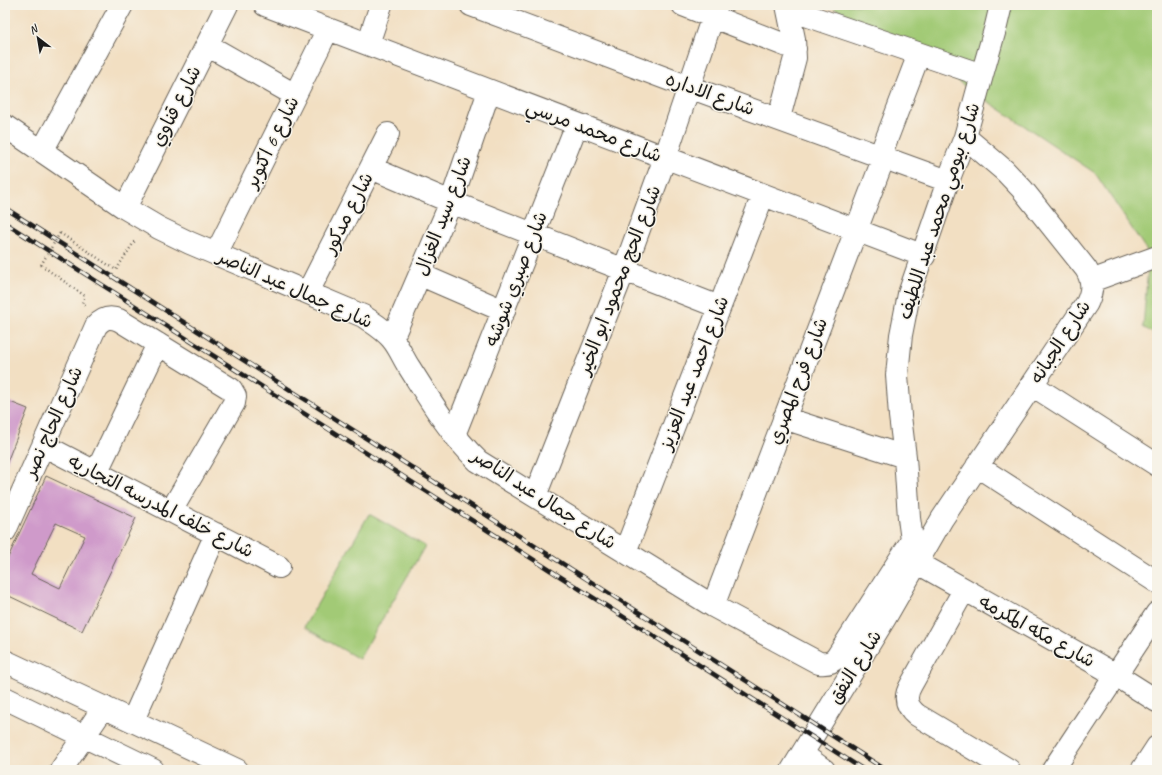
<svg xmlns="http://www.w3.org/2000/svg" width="1162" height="775" viewBox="0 0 1162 775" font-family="Caveat,'Playpen Sans Arabic',sans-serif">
<rect width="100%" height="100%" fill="#f7f3e8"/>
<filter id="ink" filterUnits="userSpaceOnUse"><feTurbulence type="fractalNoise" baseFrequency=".025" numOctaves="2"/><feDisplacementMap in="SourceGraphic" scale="8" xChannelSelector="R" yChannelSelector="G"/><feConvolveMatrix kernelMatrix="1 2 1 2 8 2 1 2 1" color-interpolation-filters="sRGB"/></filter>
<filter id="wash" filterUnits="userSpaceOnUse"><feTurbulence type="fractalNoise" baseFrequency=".012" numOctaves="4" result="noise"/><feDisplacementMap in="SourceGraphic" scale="16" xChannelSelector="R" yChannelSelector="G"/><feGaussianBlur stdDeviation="0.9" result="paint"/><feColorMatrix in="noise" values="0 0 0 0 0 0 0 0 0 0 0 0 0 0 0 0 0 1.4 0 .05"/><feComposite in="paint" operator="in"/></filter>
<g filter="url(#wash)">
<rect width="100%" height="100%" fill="#f2dfc2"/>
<path fill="#a2ca76" stroke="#5f7349" d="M829,5H1157V336L1143,327L1149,254L1095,173L953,78Z
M369,514L425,546L359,659L304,627Z"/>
<g id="blocks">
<path fill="#cf9aca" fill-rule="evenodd" d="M5,400L28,409L5,467Z
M46,476L136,518L82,631L5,594V564ZM56,523L85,536L60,588L31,574Z"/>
</g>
</g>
<g filter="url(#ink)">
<use href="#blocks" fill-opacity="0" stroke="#676056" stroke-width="1"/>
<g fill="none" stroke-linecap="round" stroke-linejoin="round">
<defs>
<path id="street" d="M265,5L924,256
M471,5L689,87L948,181
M683,5L795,49
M788,9L982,75
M368,44L381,5
M207,45L295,95
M779,118L795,58L794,39L787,5
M5,126L125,208L159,228L190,243L363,316C373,323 384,329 392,339C399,347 403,358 409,367C430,400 450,434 478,461L713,606L819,663C827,664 832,663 837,657L911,542
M42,151L122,5
M880,156L919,54
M371,168L451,202L719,307
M125,208L227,5
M216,254L328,29
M421,275L504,311
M1091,281L1157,257
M308,292L388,134
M392,339L451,202L489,91
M1032,385L1157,465
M784,418L905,457
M454,435L577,124
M43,445L279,567
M977,466L1157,582
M96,473L158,344
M535,496L624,270L665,158L713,16
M5,531L96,326C103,318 109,316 119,320L231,389L235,396L234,403L171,511
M625,552L763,195
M914,555L909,518L905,457L900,416L897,375L901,335L909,294L948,181L965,137L982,75L996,26L1001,5
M916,562L1116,675L1157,701
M964,590L911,685C904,697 906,706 917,715L1009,770
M713,606L884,157
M5,661L237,770
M5,698L153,770
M133,720L216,534
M802,754L824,770
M61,770L104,707
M792,770L885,618L942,519L1087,303C1093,290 1093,281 1086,269L1023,190L1005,171L965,137
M1053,770L1157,613
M1142,770L1157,747"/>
</defs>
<use href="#street" stroke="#676056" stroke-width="24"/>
<path stroke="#676056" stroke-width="2.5" stroke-dasharray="1 3" stroke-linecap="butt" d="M60,233L116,270L136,239
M41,265L85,296L82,303L87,306"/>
<use href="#street" stroke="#fff" stroke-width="22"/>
<defs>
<path id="rail" d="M5,208L886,770
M5,223L864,770"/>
</defs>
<use href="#rail" stroke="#1c1c1c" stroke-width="4.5"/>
<use href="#rail" stroke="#f7f3e8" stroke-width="3" stroke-dasharray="9" stroke-linecap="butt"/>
<path stroke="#676056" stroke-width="2.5" stroke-dasharray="1 3" stroke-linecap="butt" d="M41,265L60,233"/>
</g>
</g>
<g text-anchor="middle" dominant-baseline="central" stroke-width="3" stroke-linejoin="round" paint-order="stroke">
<g font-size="19" fill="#1c1c1c" stroke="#f7f3e8">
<text transform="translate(710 94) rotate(20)">شارع الاداره</text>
<text transform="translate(176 106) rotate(-63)">شارع قناوي</text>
<text transform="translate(594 131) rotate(21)">شارع محمد مرسي</text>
<text transform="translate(272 142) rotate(-64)">شارع 6 اكتوبر</text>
<text transform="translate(939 211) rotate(-72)">شارع بيومي محمد عبد اللطيف</text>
<text transform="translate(348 213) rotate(-63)">شارع مدكور</text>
<text transform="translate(443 216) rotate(-69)">شارع سيد الغزال</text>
<text transform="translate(516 279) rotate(-69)">شارع صبري شوشه</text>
<text transform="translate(619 280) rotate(-69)">شارع الحج محمود ابو الخير</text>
<text transform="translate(295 289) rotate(24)">شارع جمال عبد الناصر</text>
<text transform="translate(1060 342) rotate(-57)">شارع الجبانه</text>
<text transform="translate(694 373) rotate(-69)">شارع احمد عبد العزيز</text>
<text transform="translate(798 381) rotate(-69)">شارع فرح المصري</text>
<text transform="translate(53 422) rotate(-66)">شارع الحاج نصر</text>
<text transform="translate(544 499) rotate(33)">شارع جمال عبد الناصر</text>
<text transform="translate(161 506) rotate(27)">شارع خلف المدرسه التجاريه</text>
<text transform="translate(1037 631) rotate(29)">شارع مكه المكرمه</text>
<text transform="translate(855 667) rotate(-58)">شارع النفق</text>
</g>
</g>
<rect width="1162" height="775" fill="none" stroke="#f7f3e8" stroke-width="20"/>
<g transform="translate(38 38) rotate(329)" stroke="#f7f3e8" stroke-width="3" paint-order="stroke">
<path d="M0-3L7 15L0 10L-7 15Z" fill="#1c1c1c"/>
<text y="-6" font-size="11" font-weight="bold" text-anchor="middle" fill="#1c1c1c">N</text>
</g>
</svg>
